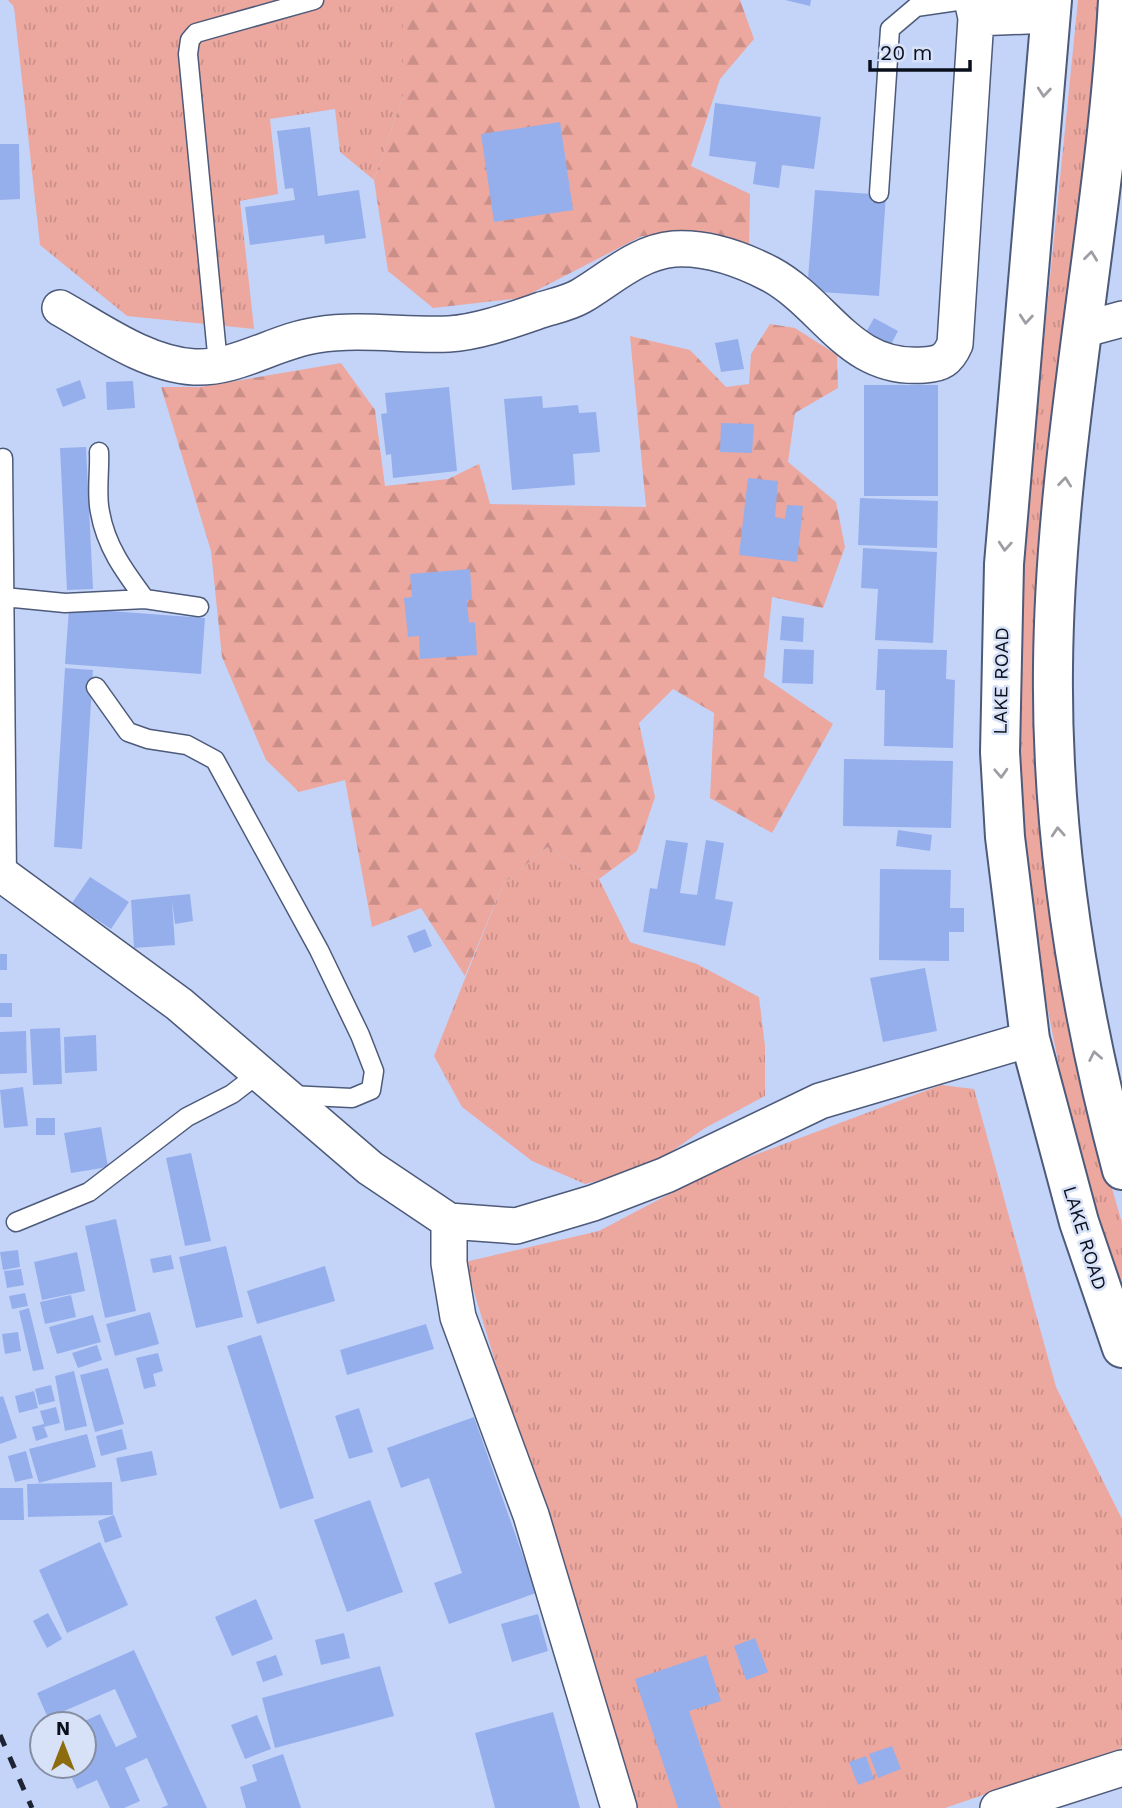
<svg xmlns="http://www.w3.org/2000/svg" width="1122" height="1808" viewBox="0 0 1122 1808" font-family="'Work Sans',sans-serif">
<defs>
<pattern id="grass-tufts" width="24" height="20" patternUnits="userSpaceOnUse" patternTransform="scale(1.75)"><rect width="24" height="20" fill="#eca79f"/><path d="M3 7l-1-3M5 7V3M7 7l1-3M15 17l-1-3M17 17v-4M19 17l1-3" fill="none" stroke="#c98f88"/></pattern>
<pattern id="forest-firs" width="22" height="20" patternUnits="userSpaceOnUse" patternTransform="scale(1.75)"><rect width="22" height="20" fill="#eca79f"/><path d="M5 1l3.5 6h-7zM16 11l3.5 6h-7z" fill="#c98f88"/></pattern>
</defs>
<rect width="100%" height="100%" fill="#c4d4f9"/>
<path fill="url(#grass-tufts)" d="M8,0H403V96L374,180L340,152L335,109L270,119L278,194L240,201L254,329L127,316L40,245L14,7Z
M1078,0H1107L1039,775L1051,925L1071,1046L1122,1223V1293L1075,1147L1042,980L1023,827L1017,715L1019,587Z
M547,847L599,879L630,942L697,964L759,997L765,1046V1096L705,1128L648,1168L585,1184L532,1161L462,1107L434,1056L503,884Z
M941,1085L974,1089L1056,1387L1122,1519V1748L945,1808H630L465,1262L599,1231L717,1169Z"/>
<path fill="url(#forest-firs)" d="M403,0H740L754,39L720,79L691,166L750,194L749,251L642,236L522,298L433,308L388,271L374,180L403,96Z
M770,324L795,328L837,355L838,388L795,413L788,462L836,502L845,547L823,608L772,597L764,677L833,724L772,833L710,798L714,713L673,689L639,723L655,797L637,851L599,879L547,847L503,884L465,976L421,908L372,927L345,780L299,792L266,760L222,657L211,551L161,387H200L341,363L375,410L385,486L448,479L479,464L490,504L646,507L630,336L690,350L726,387L749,384L751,354Z"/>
<path fill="#95afed" d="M785,0H811L810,6Z
M715,103L821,117L814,169L782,165L779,188L753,184L756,162L709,156Z
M560,122L573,210L494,222L481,134Z
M310,127L318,196L359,190L366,238L325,244L324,235L250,245L245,207L295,200L293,188L285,189L277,131Z
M0,144H19L20,199L0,200Z
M815,190L886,195L879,296L807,291Z
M874,318L898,331L888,350L864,336Z
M738,339L744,369L721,372L715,343Z
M80,380L86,398L63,407L56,389Z
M133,381L135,408L107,410L106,382Z
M864,385H938V496H864Z
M449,387L457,471L393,478L391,454L386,455L381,414L387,413L385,393Z
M542,396L543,408L578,405L579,413L596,412L600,452L573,454L575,485L512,490L504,399Z
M721,423L754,424L752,453L720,452Z
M86,447L93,589L67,590L60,448Z
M748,478L778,481L775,517L785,519L787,505L803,506L797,562L739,555Z
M860,498L938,501L937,548L858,545Z
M863,548L937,552L933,643L875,640L878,589L861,588Z
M470,569L472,600H467L469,623L475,622L477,655L420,659L419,636L408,637L404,598L412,597L410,574Z
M69,608L205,618L201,674L65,664Z
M782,616L804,618L803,642L780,640Z
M784,649L814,650L813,684L782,683Z
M878,649L947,650L946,679L955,680L953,748L884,746L885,690H876Z
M65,668L93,670L82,849L54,847Z
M844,759L953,761L951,828L843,826Z
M898,830L932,835L930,851L896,846Z
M666,840L688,843L680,893L697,895L706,840L724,843L715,899L733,902L725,946L643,932L650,888L657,889Z
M880,869L951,870L950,908H964V932H949V961L879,960Z
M90,877L129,902L111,929L72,903Z
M190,894L193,921L175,924L172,901L175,945L134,948L131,900Z
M425,929L432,946L414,953L407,936Z
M0,954H7V970H0Z
M925,968L937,1031L883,1042L870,978Z
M0,1003H12V1017H0Z
M60,1028L62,1084L33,1085L30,1029Z
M26,1031L27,1073L0,1074V1032Z
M96,1035L97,1071L65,1073L64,1037Z
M23,1087L28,1126L4,1128L0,1090Z
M36,1118H55V1135H36Z
M101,1127L108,1167L71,1173L64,1133Z
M191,1153L211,1241L185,1246L166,1158Z
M116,1219L136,1311L105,1318L85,1226Z
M226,1246L243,1317L196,1328L179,1257Z
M18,1250L20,1267L3,1270L0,1252Z
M77,1252L85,1291L42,1300L34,1262Z
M171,1255L174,1269L153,1273L150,1259Z
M325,1266L335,1301L257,1324L247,1291Z
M21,1269L24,1285L7,1288L4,1271Z
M25,1293L28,1306L12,1309L9,1296Z
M71,1295L76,1317L45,1324L40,1302Z
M29,1308L44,1369L33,1371L19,1311Z
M150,1312L159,1344L115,1356L106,1324Z
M93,1315L101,1342L57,1354L49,1327Z
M426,1324L434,1349L347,1375L340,1350Z
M18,1332L21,1351L5,1354L2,1334Z
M261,1335L314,1498L280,1509L227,1346Z
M97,1345L102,1360L78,1368L72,1353Z
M158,1353L163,1371L153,1374L156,1386L144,1389L136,1358Z
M108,1368L124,1424L95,1432L80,1375Z
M74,1371L87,1426L65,1431L55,1376Z
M51,1385L55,1401L39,1405L35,1389Z
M34,1391L38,1408L19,1413L15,1396Z
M3,1396L17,1438L0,1444V1397Z
M56,1407L60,1423L44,1427L48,1437L36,1441L32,1427L44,1424L40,1411Z
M359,1408L373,1452L349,1459L335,1416Z
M474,1417L536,1593L449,1624L434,1583L462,1573L429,1478L401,1488L387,1448Z
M122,1429L127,1449L101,1456L96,1436Z
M87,1434L96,1467L39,1483L29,1449Z
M26,1451L33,1478L15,1482L8,1456Z
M152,1451L157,1475L121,1482L116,1458Z
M112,1482L113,1515L28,1517L27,1484Z
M0,1488H23L24,1520H0Z
M370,1500L403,1592L347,1612L314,1520Z
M114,1515L122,1537L105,1543L98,1521Z
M100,1542L128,1605L67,1633L39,1570Z
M256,1599L273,1639L232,1656L215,1617Z
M48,1613L62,1639L47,1648L33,1621Z
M538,1614L548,1651L512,1662L501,1624Z
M344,1633L350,1658L321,1665L315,1640Z
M755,1638L768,1672L746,1680L734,1646Z
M134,1650L207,1808H161L168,1805L147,1758L125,1768L140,1801L124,1808H110L97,1780L77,1789L68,1770L84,1766L89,1761L84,1750V1724H78L100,1714L116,1747L137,1737L115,1689L48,1718L37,1693Z
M276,1655L283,1675L263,1682L256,1662Z
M706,1655L721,1701L689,1711L721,1808H678L635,1679Z
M380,1666L394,1716L275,1748L262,1698Z
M553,1712L580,1808H495L475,1733Z
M257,1715L271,1749L245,1759L231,1725Z
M892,1746L901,1769L878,1778L869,1754Z
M283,1754L301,1808H246L240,1787L257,1781L252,1765Z
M866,1756L874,1779L858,1785L849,1762Z"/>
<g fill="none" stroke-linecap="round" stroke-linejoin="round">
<defs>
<path id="lane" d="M879,193L890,29L916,7L964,0
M218,364L188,54L190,40L196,33L314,0
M99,452C100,471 96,494 100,512C106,547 125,572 145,599
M3,458L7,878
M4,597L65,603L145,599L199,607
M96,687L128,732L148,739L187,745L215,760L319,950L360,1035L374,1071L371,1090L352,1098L289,1095
M16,1222L89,1192L187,1117L232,1094L258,1074"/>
<path id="street" d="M972,0L976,18L1051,15
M60,308C101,331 146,364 194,367C238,369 275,341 317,335C361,328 405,336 449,334C479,332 512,320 541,310C554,306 569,303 581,296C610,279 638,252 674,249C708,247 741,259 770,274C827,305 849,371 924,365C941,364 948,360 955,344L976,18
M1082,330L1122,319
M0,873L179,1004L370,1168L449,1221L516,1226L593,1203L666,1175L820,1101L1030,1039
M449,1221V1263L458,1317L531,1515L619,1808
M998,1808L1122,1768"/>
<path id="secondary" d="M1052,0L1004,564L1000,752L1005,837L1030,1039L1079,1222L1122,1348
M1118,0C1106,223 1055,443 1053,667C1051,838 1078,1005 1122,1170"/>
</defs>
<use href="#lane" stroke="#4d5a79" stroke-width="21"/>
<use href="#street" stroke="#4d5a79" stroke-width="38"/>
<use href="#secondary" stroke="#4d5a79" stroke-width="42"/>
<use href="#lane" stroke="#fff" stroke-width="18"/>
<use href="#street" stroke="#fff" stroke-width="35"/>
<use href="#secondary" stroke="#fff" stroke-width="38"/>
<path stroke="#1e2434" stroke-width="5" stroke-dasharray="12 12" stroke-linecap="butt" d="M0,1735L32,1808"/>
</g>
<defs><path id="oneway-chevron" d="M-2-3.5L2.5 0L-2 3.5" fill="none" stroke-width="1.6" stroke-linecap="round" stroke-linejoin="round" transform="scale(1.75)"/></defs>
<g stroke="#9d9fa4">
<use href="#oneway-chevron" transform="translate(1044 92) rotate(95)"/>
<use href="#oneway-chevron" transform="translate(1091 256) rotate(-83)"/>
<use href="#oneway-chevron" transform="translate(1026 319) rotate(95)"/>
<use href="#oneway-chevron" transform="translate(1065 482) rotate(-84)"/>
<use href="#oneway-chevron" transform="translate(1005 546) rotate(94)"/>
<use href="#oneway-chevron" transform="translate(1001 773) rotate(87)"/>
<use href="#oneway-chevron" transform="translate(1058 832) rotate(-94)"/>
<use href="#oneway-chevron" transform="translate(1095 1056) rotate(-101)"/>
</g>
<g text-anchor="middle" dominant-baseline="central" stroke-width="5" stroke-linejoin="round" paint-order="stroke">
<g font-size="19" fill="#0a0f1c" stroke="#d7e1f8">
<text transform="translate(1001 681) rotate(-89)">LAKE ROAD</text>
<text transform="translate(1085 1238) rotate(73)">LAKE ROAD</text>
</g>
</g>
<g transform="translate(63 1745)"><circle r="33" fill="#d7e1f8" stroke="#858da0" stroke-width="2"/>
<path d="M0-5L12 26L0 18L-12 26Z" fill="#8d6c0e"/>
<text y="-10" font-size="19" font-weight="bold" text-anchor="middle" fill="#0a0f1c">N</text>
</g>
<path d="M870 60v10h100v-10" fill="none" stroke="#0a0f1c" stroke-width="3.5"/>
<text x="880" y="60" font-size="21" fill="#0a0f1c" stroke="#d7e1f8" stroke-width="5" paint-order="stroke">20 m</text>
</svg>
